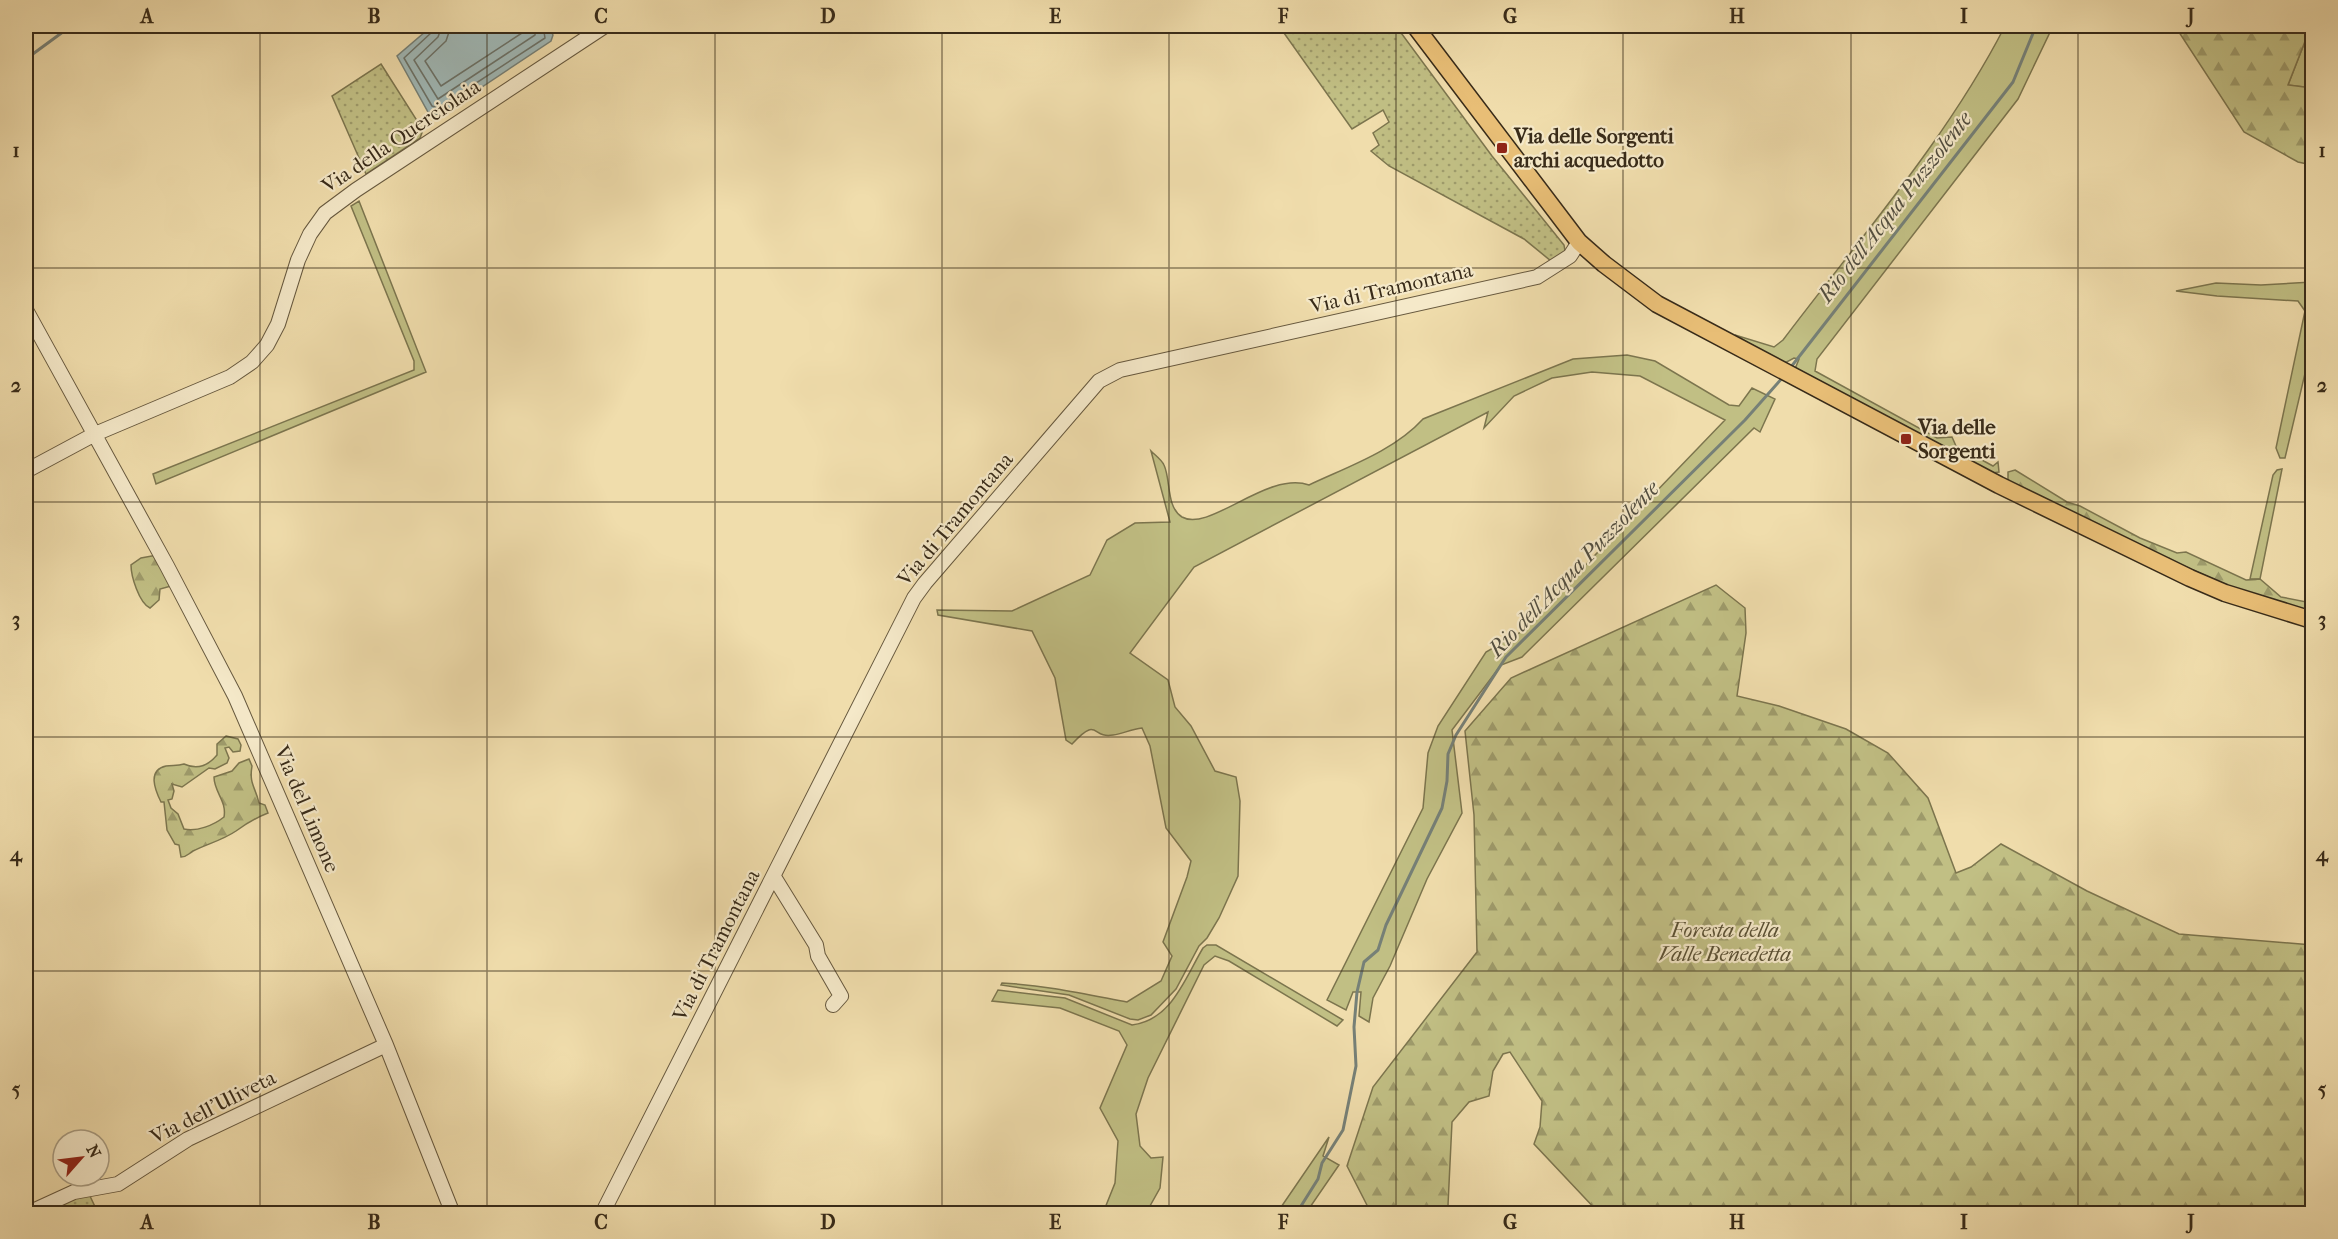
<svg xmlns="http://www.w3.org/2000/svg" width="2338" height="1239" viewBox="0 0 2338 1239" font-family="'IM FELL French Canon',serif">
<defs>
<pattern id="forest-firs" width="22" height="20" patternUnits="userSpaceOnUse" patternTransform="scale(1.5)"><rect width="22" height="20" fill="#c1bf84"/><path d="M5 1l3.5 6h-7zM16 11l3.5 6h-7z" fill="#9e9b6b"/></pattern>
<pattern id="garden-dots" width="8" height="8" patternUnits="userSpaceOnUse" patternTransform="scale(1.5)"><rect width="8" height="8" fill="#c1bf84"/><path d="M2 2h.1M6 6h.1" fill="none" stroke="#9e9b6b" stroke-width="1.8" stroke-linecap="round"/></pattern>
</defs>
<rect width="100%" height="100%" fill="#f0ddac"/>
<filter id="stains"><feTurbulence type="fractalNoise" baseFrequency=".00333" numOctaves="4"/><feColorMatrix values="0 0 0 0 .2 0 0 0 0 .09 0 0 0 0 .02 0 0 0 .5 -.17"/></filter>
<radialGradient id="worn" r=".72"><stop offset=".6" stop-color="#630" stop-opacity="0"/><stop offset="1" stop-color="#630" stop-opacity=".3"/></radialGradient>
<path fill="#c1bf84" stroke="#7c754e" stroke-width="1.5" d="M2005,26H2053L2018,99L1817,359L1815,371L1937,438L1952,437L1956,446L1993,466L1998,462L1999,472L1992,473L1795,369L1799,359L1794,358L1783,364L1735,335L1774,347L1783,340C1859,239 1947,139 2005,26Z
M2311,26H2312V88L2288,85Z
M359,201L426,372L156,484L153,474L414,370V361L351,206Z
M2312,282V344L2285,458H2280L2276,448L2305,311L2298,301L2217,296L2176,291L2216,283L2261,285Z
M1627,355L1655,361L1729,405L1739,406L1752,388L1775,399L1760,432L1754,428L1522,657L1501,665L1452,730L1462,813L1427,879L1390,966L1373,998L1369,1022L1359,1016L1361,992H1353L1346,1010L1327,1000L1423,808L1428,753L1438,726L1486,652L1521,632L1725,420L1640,376L1592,372L1552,378L1514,396L1484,428L1488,412L1194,567L1130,653L1168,680L1175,707L1191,726L1215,771L1236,777L1240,801L1238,876L1219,918L1207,938L1199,946L1176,989L1151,1015L1138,1020L1130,1019L1069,995L1001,985L1002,983C1045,985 1085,994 1127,1002L1161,981L1172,956L1163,942L1187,877L1191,861L1166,828L1150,746L1142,728C1131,729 1123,734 1113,735C1091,739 1099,715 1072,744L1066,740L1055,678L1032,631L938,615L937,610L1012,611L1090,575L1107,540L1135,523L1170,522L1151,451C1155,455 1162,460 1164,465C1171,480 1166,507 1182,517C1209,533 1268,470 1309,485C1347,467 1394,451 1423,419L1573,359Z
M2282,469L2260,579H2250L2273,475L2277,470Z
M1207,945H1216L1343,1020L1337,1026L1229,961L1215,956L1204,965L1148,1078L1136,1114L1140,1146L1151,1158L1163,1157L1160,1188L1146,1213H1103L1115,1183L1118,1141L1100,1108L1127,1045L1119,1031L1060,1008L992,1001L998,990L1065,998L1132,1025C1172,1020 1185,978 1203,948Z
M1329,1137L1323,1156L1339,1165L1306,1213H1277Z"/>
<path fill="url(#forest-firs)" stroke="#7c754e" stroke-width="1.5" d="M2175,26H2311L2288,85L2312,88V165L2298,162L2244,132Z
M2015,470L2067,502L2080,506L2140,538L2177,553L2186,552L2246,580L2260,579L2281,597L2312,603V611L2249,595L2166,558L2010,483L2008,479V472Z
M157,555L171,586L160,589L159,600L150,608C139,603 131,576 131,565L141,558Z
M1716,585L1745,608L1746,633L1737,696L1779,706L1846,729L1888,753L1928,798L1956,873L1971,867L2001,844L2087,891L2179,934L2312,945V1213H1599L1534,1144L1540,1127L1542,1101L1510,1052L1503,1054L1493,1071L1489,1096L1469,1102L1452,1122L1448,1205L1456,1213H1371L1347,1166L1373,1087L1477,952L1474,815L1465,731L1511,678Z
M226,736L238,739L241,745L240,751L233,752L229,747L225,748L229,758L227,763L215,769L209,768L182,787L172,784L174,791L172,799L168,800L171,808L178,814L184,829C197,832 214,825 224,817C227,801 214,792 214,777L232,771L239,763L249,759L252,766C249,784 255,786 259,803L265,805L268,813C255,818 247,823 236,831C223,840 207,844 193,851C188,854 187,857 181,857L179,845L175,844L167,830L164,802H161C155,790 147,770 166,766C173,765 177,766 184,764C197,770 208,766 217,755V744Z"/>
<path fill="url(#garden-dots)" stroke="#7c754e" stroke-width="1.5" d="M1279,26H1396L1492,156L1564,245L1565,251L1551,261L1524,239L1389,166L1371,151L1379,145L1373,133L1389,122L1383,110L1352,129Z
M381,64L423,130L420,138L366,174L332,96Z
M89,1194L98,1213L36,1214L76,1195Z"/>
<path fill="#a0b8b6" stroke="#768077" stroke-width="1.5" d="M432,26H548L553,35L551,41L440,115L428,112L397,56Z"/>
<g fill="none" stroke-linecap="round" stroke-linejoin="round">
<path stroke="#6c7268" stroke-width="1.5" d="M434,26L432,32L404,58L432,106L438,108L545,38L543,26
M442,26L438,37L414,60L438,99L535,35L536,26
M451,26L446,41L425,61L441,86L525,31L527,26"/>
<path stroke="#768077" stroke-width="3" d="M26,59L71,26
M1791,367L2013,82L2036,26
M1296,1214L1318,1179L1322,1163L1343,1130L1356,1066L1354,1027L1357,992L1364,962L1378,950L1386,925L1442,808L1447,781L1448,754L1456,735L1506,657L1745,420L1783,377"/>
<defs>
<path id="minor" d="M26,310L167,566L235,696L386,1045L453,1214
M26,471L95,434L230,377L252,362L267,345L278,324L298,260L310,234L325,213L356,190L605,26
M774,877L816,945L818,956L841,996L833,1005
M26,1214L74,1192L118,1184L188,1139L386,1045
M602,1214L914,598L925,583L1099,381L1120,370L1537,277L1570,256L1579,242"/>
<path id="major" d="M1415,26L1579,242L1604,264L1657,304L1999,485L2190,578L2225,593L2312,620"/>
</defs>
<use href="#minor" stroke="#66583e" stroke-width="16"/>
<use href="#major" stroke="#382b19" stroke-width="19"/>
<use href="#minor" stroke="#f5e9c9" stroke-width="14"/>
<use href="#major" stroke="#e8be76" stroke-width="16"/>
</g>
<path fill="none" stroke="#382b19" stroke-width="1.5" stroke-opacity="0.55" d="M260,26V1214M487,26V1214M715,26V1214M942,26V1214M1169,26V1214M1396,26V1214M1623,26V1214M1851,26V1214M2078,26V1214M26,268H2312M26,502H2312M26,737H2312M26,971H2312"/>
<g fill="#8f2418" stroke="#f5e9c9" stroke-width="2">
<rect x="1496" y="142" width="12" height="12" rx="3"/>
<rect x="1900" y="433" width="12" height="12" rx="3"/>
</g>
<g text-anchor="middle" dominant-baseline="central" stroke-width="4.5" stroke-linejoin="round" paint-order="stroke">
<g font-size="21" fill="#382b19" stroke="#f5e9c9">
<text transform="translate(401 136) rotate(-34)">Via della Querciolaia</text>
<text transform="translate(1391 288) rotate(-13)">Via di Tramontana</text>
<text transform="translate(955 519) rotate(-50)">Via di Tramontana</text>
<text transform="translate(307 809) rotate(67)">Via del Limone</text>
<text transform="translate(716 945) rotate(-63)">Via di Tramontana</text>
<text transform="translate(213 1107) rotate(-27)">Via dell'Uliveta</text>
</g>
<g font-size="21" font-weight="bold" fill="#382b19" stroke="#f5e9c9" text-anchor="start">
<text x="1514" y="136">Via delle Sorgenti<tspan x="1514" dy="24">archi acquedotto</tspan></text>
<text x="1918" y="427">Via delle<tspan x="1918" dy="24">Sorgenti</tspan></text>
</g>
<g font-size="21" font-style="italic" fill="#5a5034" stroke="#f5e9c9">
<text x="1725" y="930">Foresta della<tspan x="1725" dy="24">Valle Benedetta</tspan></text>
</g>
<g font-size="22" font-style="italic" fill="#524e40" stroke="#f5e9c9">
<text transform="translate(1895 207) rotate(-52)">Rio dell'Acqua Puzzolente</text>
<text transform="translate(1574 569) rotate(-46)">Rio dell'Acqua Puzzolente</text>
</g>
</g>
<rect width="2338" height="1239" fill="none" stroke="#f0ddac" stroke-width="66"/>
<g transform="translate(81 1158) rotate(62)"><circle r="28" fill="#f5e9c9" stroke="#a99d83" stroke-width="1.5"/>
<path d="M0-4.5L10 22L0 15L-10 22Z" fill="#8f2418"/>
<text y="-9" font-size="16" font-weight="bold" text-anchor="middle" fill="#382b19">N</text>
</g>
<rect x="33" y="33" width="2272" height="1173" fill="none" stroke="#382b19" stroke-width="2"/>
<g font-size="20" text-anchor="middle" font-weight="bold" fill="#382b19">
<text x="147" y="23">A</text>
<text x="374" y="23">B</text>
<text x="601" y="23">C</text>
<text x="828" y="23">D</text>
<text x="1055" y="23">E</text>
<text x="1283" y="23">F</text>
<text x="1510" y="23">G</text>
<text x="1737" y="23">H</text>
<text x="1964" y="23">I</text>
<text x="2191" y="23">J</text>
<text x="16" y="157">1</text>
<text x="2322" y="157">1</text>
<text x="16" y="392">2</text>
<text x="2322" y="392">2</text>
<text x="16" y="626">3</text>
<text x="2322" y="626">3</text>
<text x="16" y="861">4</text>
<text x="2322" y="861">4</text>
<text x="16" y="1096">5</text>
<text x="2322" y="1096">5</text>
<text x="147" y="1229">A</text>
<text x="374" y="1229">B</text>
<text x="601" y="1229">C</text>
<text x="828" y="1229">D</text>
<text x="1055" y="1229">E</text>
<text x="1283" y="1229">F</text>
<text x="1510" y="1229">G</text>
<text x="1737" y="1229">H</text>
<text x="1964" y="1229">I</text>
<text x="2191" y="1229">J</text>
</g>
<rect width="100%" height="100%" filter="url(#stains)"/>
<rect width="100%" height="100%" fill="url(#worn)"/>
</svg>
